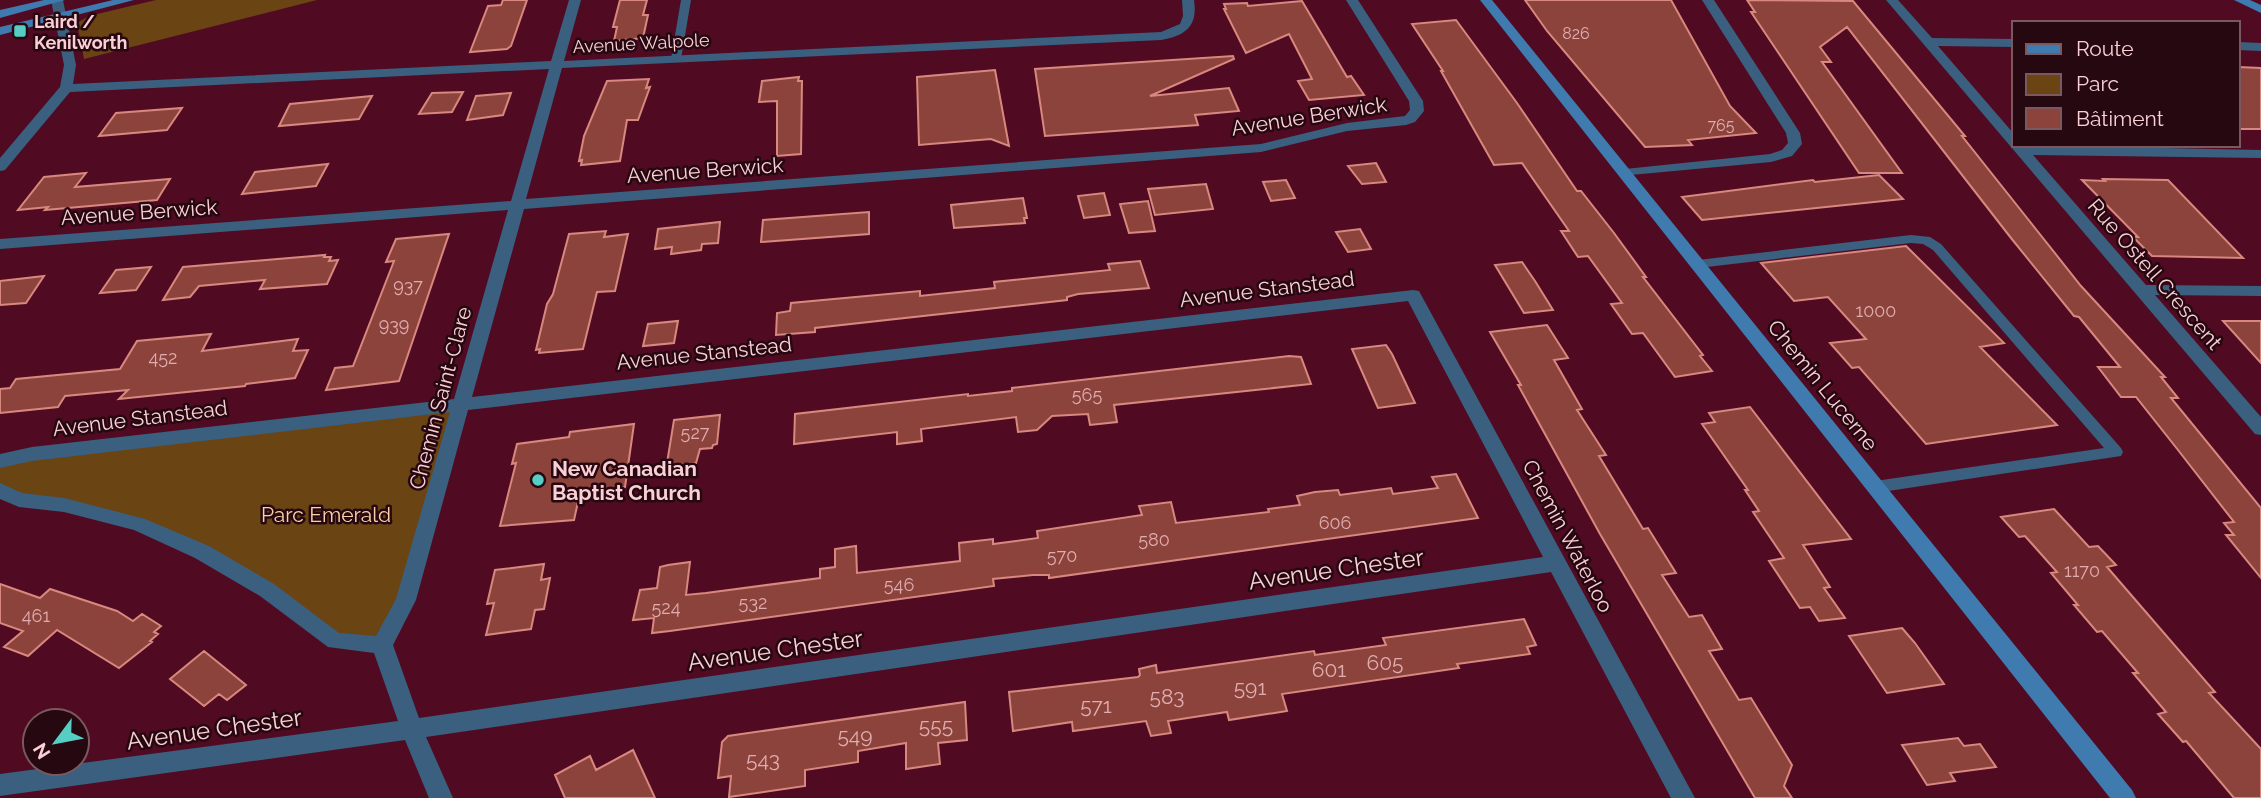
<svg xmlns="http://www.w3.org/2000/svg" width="2261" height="798" viewBox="0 0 2261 798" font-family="Raleway,sans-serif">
<rect width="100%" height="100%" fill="#500b22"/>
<path fill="#6b4414" d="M156,0H317L84,59L77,23L89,16Z
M462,403L382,645L335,641L267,590L138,524L0,490V461Z"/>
<path fill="#8c433c" stroke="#d8887e" stroke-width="2" d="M503,0H527L511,46L507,49L470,52L488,6L501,5Z
M620,0H647L643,15H648L643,38L614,41L617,27H613Z
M1525,0H1671L1730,106L1756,133L1688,140L1692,145L1645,147L1547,31Z
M1747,0L1853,1L1965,136H1962L2081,286L2165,377H2161L2178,398H2171L2261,508V578L2226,535H2234L2224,523L2234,522L2178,450L2136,397H2121L2098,367H2120L2079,317L2074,316L2011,238L1847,27L1820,47L1831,62H1822L1902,173H1859L1751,12H1755Z
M1302,1L1347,77L1351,76L1364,95L1309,100L1298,81L1312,79L1289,34L1246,53L1224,9H1226L1224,4L1247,3L1248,6Z
M1456,20L1517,103L1577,191H1581L1614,233L1646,277H1643L1703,355L1700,356L1712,371L1675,377L1643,333L1632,334L1611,304L1622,303L1588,256L1578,257L1561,231H1569L1522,163L1494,165L1441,71H1443L1412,24Z
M1233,56L1234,59L1150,96L1229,88L1239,111L1195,115L1198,125L1045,136L1035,69Z
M2238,67L2261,68V129H2238Z
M995,70L1009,146L991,139L919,145L917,77Z
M799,77L798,81H802L801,154L777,156V101L759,102L762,81Z
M649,79L646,88L650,87L638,120H627L620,161L581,165L582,160L579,161L584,136L607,81Z
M463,92L452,112L419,114L432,93Z
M511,93L503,115L467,120L476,96Z
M372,96L359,119L279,126L290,104Z
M182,108L167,130L99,136L116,113Z
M1376,163L1386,182L1362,184L1348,166Z
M328,164L316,186L242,194L255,172Z
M86,173L75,187L170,179L157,200L45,210L48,207L18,210L44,177Z
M1879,175L1903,199L1702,220L1682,197L1813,180L1815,182Z
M2103,179L2168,180L2243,258L2152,256L2133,237H2138L2082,180L2105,181Z
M1286,180L1295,198L1271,201L1263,182Z
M1206,184L1213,209L1155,215L1148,189Z
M1104,193L1110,215L1084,218L1078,196Z
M1023,198L1027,218H1024L1025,223L954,228L951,205Z
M1148,201L1155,231L1129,233L1120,204Z
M869,212V234L761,242L763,220Z
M720,222L718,243L702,244L701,250L671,254L672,247L655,249L658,229Z
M1360,229L1371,249L1348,252L1336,232Z
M606,231L604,237L628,234L615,291L597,292L583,349L539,353L540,349L536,350L547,304L553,294L569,234Z
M449,234L399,381L326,390L335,368L353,366L394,261L386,262L396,239Z
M1906,246L2004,343L1980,347L2057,425L1926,444L1859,367L1852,368L1830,343L1866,339L1828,297L1794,301L1761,263Z
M325,255L324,257H331L329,261L338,260L327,284L260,289L265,280L199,286L190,297L163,300L183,267Z
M1140,261L1149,288L1078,294L1067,297V300L815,328V332L776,335L777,313L790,311L791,303L920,291V296L995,288L994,282L1110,270L1108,264Z
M1522,262L1535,281L1553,310L1524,313L1495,265Z
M151,267L136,290L100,293L116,270Z
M44,276L26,303L0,305V281Z
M678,321L674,343L643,346L648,324Z
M2223,321H2261V363Z
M1547,325L1568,358L1554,360L1582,409L1577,410L1606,455L1599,456L1643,529L1648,528L1676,573L1662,575L1689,617L1702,615L1722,649L1709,651L1739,700L1751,698L1792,765L1784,786L1792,798H1755L1600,534L1518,385H1521L1490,332Z
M211,334L202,351L298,339L293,351L308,350L295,378L246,384L245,386L119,399L128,390L65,396L58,407L0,413V389L10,388L16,379L120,369L137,341Z
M1386,345L1392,354L1415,403L1378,408L1352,349Z
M1289,356L1301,357L1311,384L1114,405L1117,422L1090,425L1088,414L1052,416L1037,430L1018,432L1016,417L921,429L922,441L897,444V432L794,444L795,414L968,394V396L1012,391V388Z
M1750,407L1851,539L1803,545L1830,587L1824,588L1845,618L1819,621L1810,607L1800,608L1769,561L1784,558L1753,512L1759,511L1745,490H1748L1702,424L1715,422L1709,413Z
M720,415L717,444L713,445L712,448L700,449L696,463L669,466L670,463H667L674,420Z
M634,424L625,487L580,493L574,520L500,526L516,463L512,464L517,444L569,437L570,432Z
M1456,474L1478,518L1049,578V575H1033L993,579L994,586L670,631L652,633L654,618L633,620L640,590L657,588L660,567L668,565L690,562L686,595L706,593L820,578V569L835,567V549L856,546L857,573L960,561L959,543L993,539V544L1038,538L1037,531L1142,515L1139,506L1171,502L1176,523L1269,512L1268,509L1300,505L1297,496L1315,492L1338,490L1340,495L1391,488L1393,494L1438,488L1432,477Z
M2054,509L2089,547L2098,546L2116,565L2107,567L2215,692L2209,693L2261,749V798H2234L2186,741L2183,742L2158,714L2166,712L2133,673H2138L2102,631L2097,632L2074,605H2078L2051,573L2057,572L2025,536L2019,537L2001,517Z
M544,564L541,580L550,578L544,609L535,610L531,629L486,635L494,603L487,604L495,570Z
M0,584L40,598L50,589L117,611L133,621L142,614L161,626L154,632L158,634L150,641L152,642L119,668L57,630L28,656L4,647L23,631L0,623Z
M1524,619L1536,645L1527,647L1530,654L1457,664L1459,668L1282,694L1287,711L1229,720L1227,712L1168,721L1171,733L1151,736L1146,721L1073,731L1072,722L1013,731L1009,692L1138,677L1140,675L1139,669L1156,665L1157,673L1314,651L1315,655L1386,645L1383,638Z
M1902,628L1915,643L1944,684L1887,693L1849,636Z
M204,651L246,685L227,700L219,694L204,706L170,679Z
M965,702L967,740L938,743L940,764L906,769V743L858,751V762L805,770V786L729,797L731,776L718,778L722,742L728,736Z
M1958,738L1964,746L1980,744L1996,767L1950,773L1955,781L1927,785L1902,745Z
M633,750L655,798H565L555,775L590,756L596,770Z"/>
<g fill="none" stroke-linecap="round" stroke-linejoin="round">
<path fill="#3b5f7f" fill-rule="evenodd" d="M681,0H691L681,59L676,62L671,59Z
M1911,235L1930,237L1941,244L2121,448L2123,452L2121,456L1875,493L1870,491L1868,487L1870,483L1875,481L2104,448L1933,250L1923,244L1911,243L1698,268L1692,264L1698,260Z"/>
<path fill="#3b5f7f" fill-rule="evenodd" d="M51,0H63L76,65L73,84L551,61L569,0H581L564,61L1161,32L1180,24L1183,16L1182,0H1194C1198,26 1186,36 1161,40L562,68L526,199L1261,144L1347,123L1405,116L1410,110L1409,101L1346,0H1358L1423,101L1424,111L1415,122L1406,125L1347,131L1261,152L524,209L472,397L1413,290L1419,291L1695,798H1671L1551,572L426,737L453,798H429L405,740L0,796V774L398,721L374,653L328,647L260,596L195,558L134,530L64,512L19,507L0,499V483L22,493L64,498L145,519L209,546L274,584L339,633L376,636L396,599L450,412L32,461L0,468V454L32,447L454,399L508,210L0,249V239L511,201L549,69L70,92L5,170L0,171V158L60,87L64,65ZM1408,301L1543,557L419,718L393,645L416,600L468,410Z
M1702,0H1714L1800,133L1802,144L1792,156L1771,162L1620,176V170L1625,169L1770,154L1782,150L1788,143L1786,133Z
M1886,0H1898L1932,38L2014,39V47L1938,46L2014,134V145L2261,150V158L2033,155L2146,285L2261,286V296L2155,295L2261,417V435L2255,434Z
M2238,42L2261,43V51L2238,50Z"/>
<path fill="#3f7bae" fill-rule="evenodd" d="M44,0H65L0,18V10Z
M113,0H134L0,35V27Z
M1480,0H1492L2132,790L2136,798H2110Z
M2234,0H2250L2261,5V13Z"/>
</g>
<g fill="#56cec3" stroke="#250810" stroke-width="2.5">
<rect x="13" y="24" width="14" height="14" rx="3.5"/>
<circle cx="538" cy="480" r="7"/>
</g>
<g text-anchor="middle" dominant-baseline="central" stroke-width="5" stroke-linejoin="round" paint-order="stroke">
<g font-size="16" fill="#dfacb0">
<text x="1576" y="33">826</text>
<text x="1721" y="125">765</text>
</g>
<g font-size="18" font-weight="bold" fill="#fbcfd6" stroke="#250810" text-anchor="start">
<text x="34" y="21">Laird /<tspan x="34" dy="21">Kenilworth</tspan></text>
</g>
<g font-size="18" fill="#fbcfd6" stroke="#250810">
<text transform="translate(641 43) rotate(-3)">Avenue Walpole</text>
</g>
<g font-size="18" fill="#dfacb0">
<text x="408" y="285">937</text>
<text x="1876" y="310">1000</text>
<text x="394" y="324">939</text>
<text x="163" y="357">452</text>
<text x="1087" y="394">565</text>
<text x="695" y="432">527</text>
<text x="1335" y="522">606</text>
<text x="1154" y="539">580</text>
<text x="1062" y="555">570</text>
<text x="2082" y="570">1170</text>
<text x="899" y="584">546</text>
<text x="753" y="602">532</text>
<text x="666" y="607">524</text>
<text x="36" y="615">461</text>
</g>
<g font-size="21" fill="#fbcfd6" stroke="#250810">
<text transform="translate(1309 116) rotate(-9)">Avenue Berwick</text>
<text transform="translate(705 170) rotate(-4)">Avenue Berwick</text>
<text transform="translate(139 212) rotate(-4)">Avenue Berwick</text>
<text transform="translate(2155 274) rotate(49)">Rue Ostell Crescent</text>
<text transform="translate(1267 289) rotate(-7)">Avenue Stanstead</text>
<text transform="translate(704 353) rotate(-6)">Avenue Stanstead</text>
<text transform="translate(1823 385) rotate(51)">Chemin Lucerne</text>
<text transform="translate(440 398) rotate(-75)">Chemin Saint-Clare</text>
<text transform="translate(140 418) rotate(-7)">Avenue Stanstead</text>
<text transform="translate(1568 536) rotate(62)">Chemin Waterloo</text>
</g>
<g font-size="21" font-weight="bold" fill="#fbcfd6" stroke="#250810" text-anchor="start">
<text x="552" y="468">New Canadian<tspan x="552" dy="24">Baptist Church</tspan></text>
</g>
<g font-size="21" fill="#fad1a7" stroke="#250810">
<text x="326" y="514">Parc Emerald</text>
</g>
<g font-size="21" fill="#dfacb0">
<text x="1385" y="662">605</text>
<text x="1329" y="669">601</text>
<text x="1250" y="687">591</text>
<text x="1167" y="696">583</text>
<text x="1096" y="705">571</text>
<text x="936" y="725">555</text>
<text x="855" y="735">549</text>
<text x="763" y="759">543</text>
</g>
<g font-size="24" fill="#fbcfd6" stroke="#250810">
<text transform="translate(1336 569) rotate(-8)">Avenue Chester</text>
<text transform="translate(775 650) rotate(-8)">Avenue Chester</text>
<text transform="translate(214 729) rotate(-8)">Avenue Chester</text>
</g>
</g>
<rect x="2012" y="21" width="228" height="126" fill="#250810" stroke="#7b585f" stroke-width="2"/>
<rect x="2026" y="44" width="35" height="10" fill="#3f7bae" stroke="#7b585f" stroke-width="2"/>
<text x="2076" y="56" font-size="21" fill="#fbcfd6">Route</text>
<rect x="2026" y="74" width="35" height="21" fill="#6b4414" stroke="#7b585f" stroke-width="2"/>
<text x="2076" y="91" font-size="21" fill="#fbcfd6">Parc</text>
<rect x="2026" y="108" width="35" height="21" fill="#8c433c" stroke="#7b585f" stroke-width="2"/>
<text x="2076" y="126" font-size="21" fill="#fbcfd6">Bâtiment</text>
<g transform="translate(56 742) rotate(238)"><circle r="33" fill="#250810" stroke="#7b585f" stroke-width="2"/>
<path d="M0-5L12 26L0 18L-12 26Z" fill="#56cec3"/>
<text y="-10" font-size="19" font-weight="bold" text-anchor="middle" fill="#fbcfd6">N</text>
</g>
</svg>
